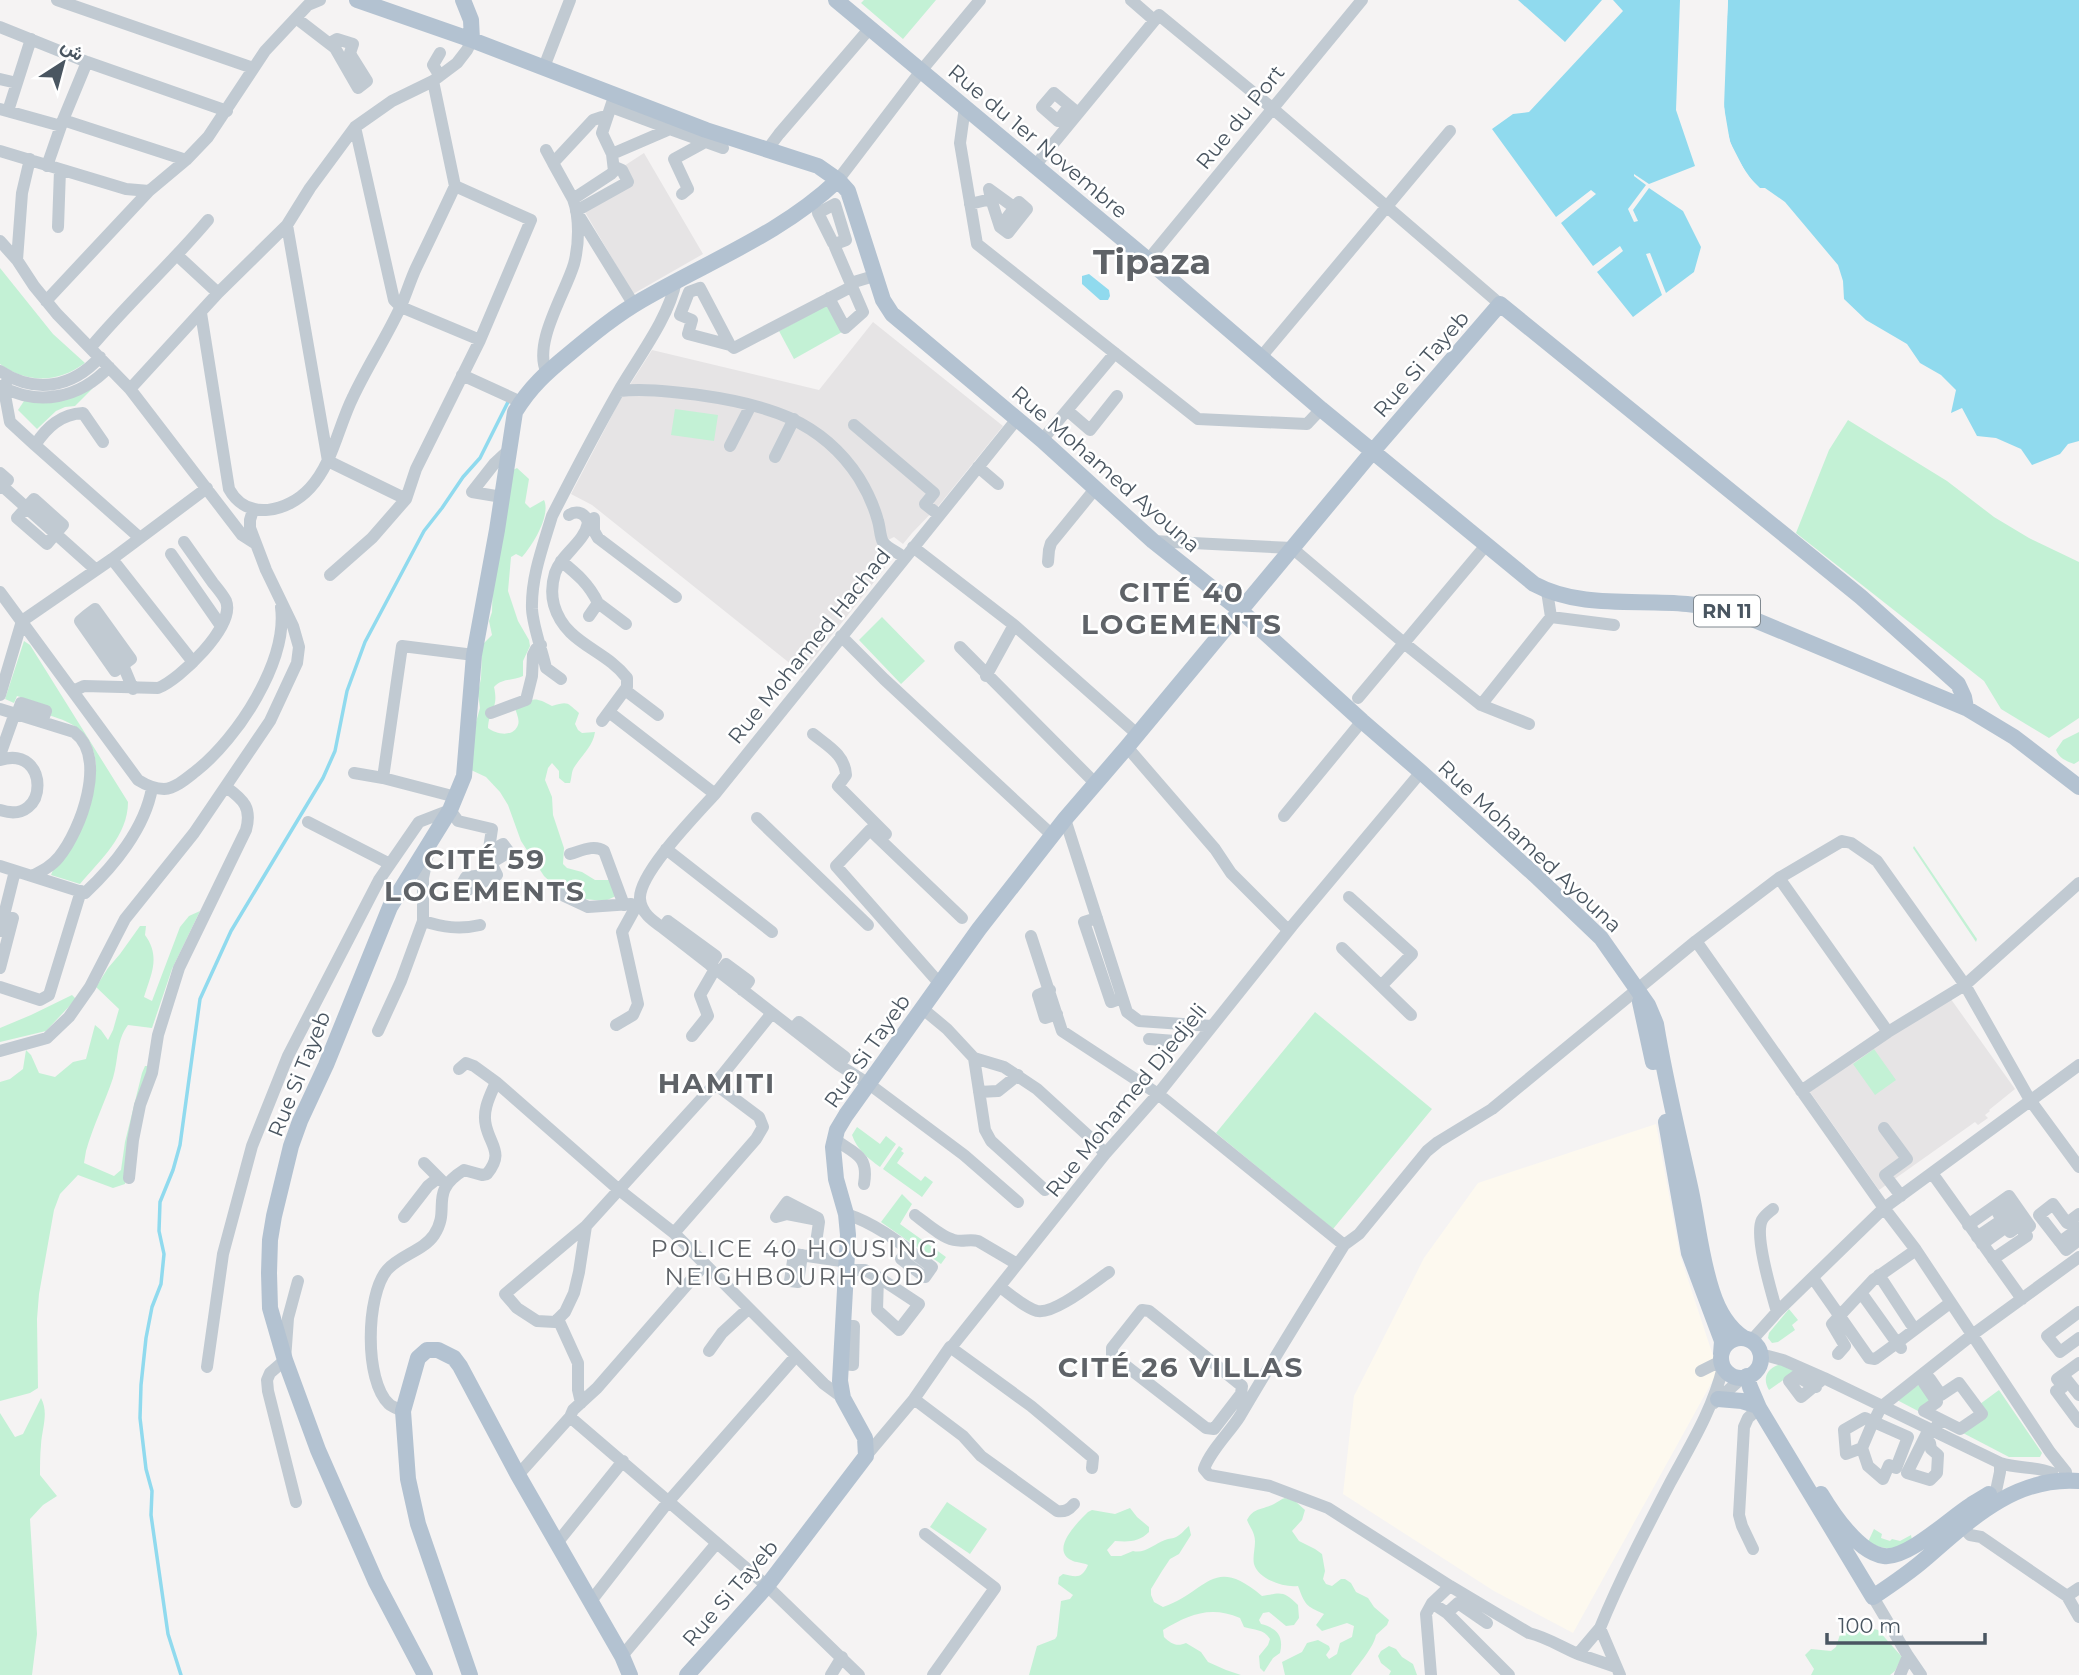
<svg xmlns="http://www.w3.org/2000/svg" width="2079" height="1675" viewBox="0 0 2079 1675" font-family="Montserrat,Vazirmatn,sans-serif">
<rect width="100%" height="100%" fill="#f5f3f3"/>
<path fill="#fdf9ef" d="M1656,1124L1680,1255L1718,1371L1573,1633L1494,1591L1343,1494L1354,1396L1424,1258L1478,1183Z"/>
<path fill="#e6e4e5" d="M644,153L703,254L633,294L585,212L634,184L624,166Z
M873,322L1003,426L940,504L912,533L903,544L894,537L878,545L883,555L885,568L802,673L592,505L571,494L619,402L652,350L819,390Z
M1948,995L2015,1089L1989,1110L1990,1111L1985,1115L1988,1118L1978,1125L1975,1122L1879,1190L1810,1092Z"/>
<path fill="#c3f1d5" d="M864,0H936L903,39L861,3Z
M0,268L53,334L85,363C58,383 28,384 0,364Z
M827,305L842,332L794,359L779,331Z
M93,388L75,406L65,407L56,411L37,429L18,410L24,401Z
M675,409L718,415L714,441L671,435Z
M1848,420L1947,481L1994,517L2029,538L2079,562V718L2049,738L2001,709L1984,681L1796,533L1829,450Z
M517,468L529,479L525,503L530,508L544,500C551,515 533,545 522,557L516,554L511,557L508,591L518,621L529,640L530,646L523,661V676C513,681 502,678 494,687C499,709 489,709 488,728C496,734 513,738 518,725C520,720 516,712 515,708C533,698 534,696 552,706C569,701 567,703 579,713L575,724L578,730L582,733L595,732C593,746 583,754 575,766C571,771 572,777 570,783H565L559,778V771L552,763L548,768L545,780L552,797L553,815L564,848L563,864L567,868L582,872L595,880H609L616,896L605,901L584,899L560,891L544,876L521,841L508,805L500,792L486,777L471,770L476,722L480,708L478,693L481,678L482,651L483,644L492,635L489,621L492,612L493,576L513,470Z
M882,617L925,661L901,684L859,640Z
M24,641L30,645L128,802C128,836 100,860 80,884L51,875L96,765C93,734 76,723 48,715L50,707L17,696L14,703L5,699Z
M2079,732V761L2074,764C2066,761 2059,758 2056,750L2063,740Z
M1914,846L1977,939L1976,942L1913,848Z
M200,911L172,969L152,1028L128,1025C116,1041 119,1058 113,1078C105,1102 93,1126 86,1151L84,1163L114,1176L121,1170L125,1142L142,1073L145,1066H149L131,1142L125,1184L113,1188L78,1175L60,1194L54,1210L39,1294L37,1319L38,1388L30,1393L0,1401V1082L10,1079L23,1069L26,1050L31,1055L39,1073L55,1077L73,1062L86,1059L95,1025L101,1030L108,1040L113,1030L119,1009L96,987L108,968L120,954L140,926H146L145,935C161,957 151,974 144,997L152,1001L180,927L189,916Z
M72,995L76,999L46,1031L0,1042V1028L31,1015Z
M1315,1012L1432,1109L1333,1229L1216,1133Z
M1874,1049L1896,1080L1875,1095L1853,1064Z
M857,1127L880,1144L886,1136L896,1144L880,1167C868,1158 857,1150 852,1135Z
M899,1146L903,1149L901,1151L904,1153L897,1163L921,1181L925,1176L933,1182L922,1197L883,1169Z
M902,1194L912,1204L900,1224L946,1257L941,1264L881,1222Z
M1789,1309L1798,1320L1792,1325L1795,1330L1778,1342L1772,1343L1768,1338L1769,1333Z
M1778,1365H1783L1796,1371L1769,1390C1763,1380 1765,1370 1778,1365Z
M1920,1384L1932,1401L1918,1411L1897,1400Z
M1999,1390L2042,1453L2040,1457H2009L1963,1433L1980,1404Z
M41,1398C49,1413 42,1428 41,1445C40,1455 40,1465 40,1475L57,1496L43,1505L30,1519L37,1634L32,1675H0V1413L15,1437L23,1434Z
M1285,1498L1295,1501L1305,1510L1302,1520L1292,1531L1299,1541L1315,1549L1322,1554L1325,1571L1323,1579L1326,1584L1332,1586L1341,1579H1345L1351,1583L1356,1592L1368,1598L1374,1607L1389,1620L1387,1625L1376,1635C1374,1647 1358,1665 1351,1675H1285L1282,1662L1302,1652L1307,1643L1318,1640L1329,1646L1330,1649L1326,1655L1329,1659L1337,1654L1340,1643L1352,1637L1354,1626L1347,1623L1322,1631L1316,1625L1324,1614C1306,1606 1305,1605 1298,1586C1284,1588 1258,1579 1254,1564C1252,1555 1257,1544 1254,1535C1253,1531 1249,1525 1247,1520C1254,1507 1262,1510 1274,1504C1278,1502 1281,1499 1285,1498Z
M947,1502L987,1529L970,1554L930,1527Z
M1130,1508L1137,1517L1149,1527V1532C1139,1542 1129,1542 1115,1541L1107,1550L1111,1556H1121L1133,1551C1145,1554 1154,1544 1165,1540C1169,1538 1173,1539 1176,1537C1181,1535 1185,1529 1189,1526L1191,1535L1179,1554L1170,1559L1162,1571L1151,1589V1595L1154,1602L1163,1607C1208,1592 1212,1554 1262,1596C1281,1593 1283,1590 1298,1605L1299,1618L1294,1625L1286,1626L1269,1612L1263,1613L1259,1620L1261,1624C1277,1628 1284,1636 1280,1653L1273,1658L1264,1672L1260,1668L1259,1656L1268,1645L1270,1639C1264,1629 1254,1630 1244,1627L1240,1618C1210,1605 1188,1615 1163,1630L1164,1637C1171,1644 1177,1647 1186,1643L1201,1652L1208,1662L1226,1670L1241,1675H1029L1037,1646L1055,1639L1057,1636L1061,1601L1070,1599L1073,1595L1058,1584L1059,1577L1063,1574C1076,1577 1082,1579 1088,1565C1082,1562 1076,1563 1071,1560C1050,1549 1078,1522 1088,1512L1092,1510L1115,1514Z
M1874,1529L1882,1534L1881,1538L1890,1541L1892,1539L1900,1541L1911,1535L1912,1540C1894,1550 1887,1551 1868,1542Z
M1847,1627C1861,1635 1866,1626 1878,1630L1902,1657L1895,1671L1890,1675H1811L1814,1669L1805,1655L1811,1649L1831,1651L1836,1647L1842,1628Z
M1389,1646L1396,1649L1402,1657L1413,1664L1417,1675H1389L1391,1671L1381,1663L1378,1656L1381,1651Z"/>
<path fill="#90daee" d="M1518,0H1602L1565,42Z
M1613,0H1680L1676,110L1695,166L1649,184L1634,174V176L1646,185L1628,209L1634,222L1638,221L1633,210L1649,188L1683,211L1701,247L1694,272L1666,293L1650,253L1646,254L1662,295L1633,317L1597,272L1623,251L1620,246L1593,266L1561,223L1596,194L1591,190L1556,217L1492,129L1513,114L1529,112L1623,11Z
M1728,0H2079V441L2068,444L2060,454L2032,465L2021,449L1996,438L1977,436L1962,408L1951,413L1956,390L1941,375L1920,363L1907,344L1866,320L1844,299L1843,281L1838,265L1785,202L1765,188H1758C1747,174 1735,157 1730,141C1718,101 1726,42 1728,0Z
M1089,274L1109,290L1110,296L1108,300H1100L1082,284V276Z"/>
<path fill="#f5f3f3" d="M1724,0H1728L1724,107L1730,142L1747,175L1763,191L1755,190L1745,177L1727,142L1720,107Z"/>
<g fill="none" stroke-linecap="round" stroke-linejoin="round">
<path stroke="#90daee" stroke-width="3.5" d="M181,1675L168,1634L151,1515L152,1491L146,1469L140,1418L141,1385L146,1338L152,1307L161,1284L164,1254L159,1231L160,1202L173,1170L180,1145L200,999L231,931L323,778L335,751L347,691L365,642L424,531L442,508L463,477L480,458L508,402"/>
<path stroke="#c1cad2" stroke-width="12" d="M57,0L253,68
M1131,0L1154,20
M296,18L335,48L358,88L367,81L352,57L350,53L353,44L337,39L330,43
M0,27L87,62L227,111
M544,67L570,0
M440,76L433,65L440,53
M0,79L17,83
M1069,106L1058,121L1042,107L1054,93L1078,113
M611,107L670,129
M965,107L960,143L977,244L1198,419L1307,424L1321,409
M0,109L61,126
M8,111L31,39
M63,120L186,160
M355,127L394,300L401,307L480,340
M546,150L553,163
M767,150L779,134L870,28
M0,151L126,189L149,191
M612,154L670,129L723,148
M47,166L63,120L87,62
M615,167L622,170L628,182L576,211L634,305
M1034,167L1159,15L1272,108L1500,304
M838,180L921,71L980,0
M682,194L688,189L674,159L707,141
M997,197L991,199L989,189L1015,208
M573,199L553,163L593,120L602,117H607
M970,204L991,199L1000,227L1008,233L1027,209L1019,202L1000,227
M287,225L328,461L406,499
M58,227L60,170
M0,241L17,260L34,286L57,314L130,389L242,535L256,544
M178,256L218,293
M17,260L22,193L30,159
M1148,260L1362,0
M829,298L845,328L863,312L835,247V244L846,240L835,204L818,213L833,243L835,244
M46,301L149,191L186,160L208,137L265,51L308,5L320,0
M201,313L229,489C247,522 288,512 310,488C333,463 338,427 353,397C367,367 386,338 400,308C406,295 410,281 416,268C429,241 442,214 455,186
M730,345L700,288L689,292L680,315L692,320L688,334L730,345L734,348L849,288L854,282L874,276
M91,347C128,303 171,264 208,220
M1261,357L1450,131
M0,371C35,394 72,388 100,357
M547,373C532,344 565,294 574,264C579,245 580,218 573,199L611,174L614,171L612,154L602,133L615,94
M462,375L521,402
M6,383L5,395L10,422L35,445
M0,386C39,407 80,398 109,367
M130,389L218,293L287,225L310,188L355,127L392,101L433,81L457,63L467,50L472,40
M619,391C645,388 673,392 699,395C764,404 821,419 859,478C867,491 874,506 878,521C880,527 880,537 883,542C887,548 899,553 905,558
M1068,411L1090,430L1117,396
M1017,419L715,794C697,814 638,874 640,899C641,913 653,921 663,928L839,1065L869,1084L964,1155L1018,1202
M854,425L934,493L925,504L939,515
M1042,440L1115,353
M103,442L83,413C61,414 47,427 35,445L140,538
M730,446L751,405
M775,457L794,419
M978,467L998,484
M0,473L8,480L0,488
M0,484L95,569
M502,497L472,492L494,464L509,450
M34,499L63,525L47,544L17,518Z
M569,515C577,510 586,513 588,523C584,543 562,553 555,573C552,583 551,594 554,605C565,644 605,649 627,678V687L602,721
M594,518V531L598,538L676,597
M1153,541L1292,548L1404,643L1481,705L1529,724
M913,547L1014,625L1137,734
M171,554L221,626
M112,559L193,662
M561,561C577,574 589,584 598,603
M1048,562L1049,550L1051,543L1095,489
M330,575L372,538L406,499L416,469L480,340L531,220L455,186L433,81
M0,592L138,780C146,785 154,789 164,789C176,788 187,778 196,771C238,738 288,661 281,607
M87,615L80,621L115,671L131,659L95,609L87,615L123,665L133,689
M589,616L598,603L626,624
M1551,617L1614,625
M841,636L884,679L1052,835
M960,647L1096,784
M986,676L1014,625
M561,679L546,668C542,650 533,627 532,609C531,577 543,546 552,516C574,473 597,429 621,387C640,355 669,317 676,281
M625,690L658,715
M73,691L84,686L158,688C179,680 236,626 226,601C223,595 217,588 213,583C203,569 194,556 184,542
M0,695L22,621L112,559L207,488
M1358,698L1487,544
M1481,705L1551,617L1547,591
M0,709L74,732C108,757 81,830 59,857C52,866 42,871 32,876
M609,712L715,794
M491,713L526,700L532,676L533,655L536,649L541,645
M17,714L21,703L46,711L42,722
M813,734C828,746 845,755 846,775L838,786L886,834
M1127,747L1215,849L1231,873L1288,930
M0,755L15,713
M0,760C50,744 50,827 0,810
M354,773L383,778L456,797
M383,778L402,646L474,655
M1284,816L1362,721
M757,818L868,925
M1065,819L1127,1012L1139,1021L1212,1026
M308,822L390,864
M666,849L772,932
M570,854C581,851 594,844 604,851L624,905
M0,866L85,893C114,866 145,828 152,788
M1779,878L1888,1032
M558,893L588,907L631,904
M1349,897L1412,954L1381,986
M1097,918L1084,922L1111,1002L1122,998
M423,921C443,927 459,930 480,925
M663,928L668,921L716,956L710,965
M0,931L15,871
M1031,936L1062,1031L1158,1094L1344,1245
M1696,941L1884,1208L1916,1250L2050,1452L2066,1472
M1342,948L1411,1015
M0,968L13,918L4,916
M720,972L726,964L749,981L742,990
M940,984L836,866L870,830L962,918
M0,987L40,1000L49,995L81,891
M1050,990L1038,995L1045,1018L1057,1014
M923,1009L947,1029L974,1058L1004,1067L1037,1089L1095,1142L1105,1154
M616,1025L633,1015L638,1004L622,932L638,903
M793,1029L799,1022L845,1057L839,1065
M378,1031L401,981L423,921V878L429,849
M692,1036L708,1016L700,995L715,969
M1149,1039L1175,1041
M0,1051L47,1038L69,1017L90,987L125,919L194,833L270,721L297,663L299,647L293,626L266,570L250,528V520L253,510
M974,1058L985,1130L991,1141L1045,1190
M459,1069L466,1063L474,1066L496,1082L618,1189L674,1233L824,1384L843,1398
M1801,1091L1888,1032L1965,985L2079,883
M979,1092L998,1091L1018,1075
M1884,1128L1907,1159L1885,1175L1901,1196
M834,1139C855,1154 869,1155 864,1184
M424,1163L443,1182
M1932,1173L2022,1299
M129,1178L133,1140L140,1105L152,1073L158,1035L179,968L246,830C252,808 244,800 226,787
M1773,1209C1769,1212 1764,1216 1762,1220C1754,1236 1772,1294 1777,1312
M846,1214C878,1224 905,1247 932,1267L925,1277L901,1259L908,1250
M2079,1214L2067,1223L2053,1204L2039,1215L2060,1242L2079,1228
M915,1215C926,1223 941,1237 954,1240C962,1242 970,1239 978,1241L1017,1264
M404,1217L428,1186L438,1178
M1968,1225L2009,1196L2030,1226L2023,1231L2027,1236L1993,1259
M586,1226L505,1294L517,1308L537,1321L555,1322L565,1312L574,1293L579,1272L586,1226L715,1084L772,1013
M674,1233L756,1139L763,1127L759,1117L715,1084
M1977,1237L2002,1220L1998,1213L2004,1209L2017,1227L2010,1232L2006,1227L1982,1244
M2060,1242L2066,1250L2079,1240
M802,1255L798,1282L790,1281L794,1254L848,1262
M814,1257L819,1222L818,1218L787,1202L776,1217L787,1214L818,1220
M847,1270H865L878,1277L877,1310L899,1330L919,1304L878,1277
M1879,1275L1911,1324
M1813,1278L1869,1358L1875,1359L1897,1343L1862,1294
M1000,1287C1011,1295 1024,1307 1037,1311C1054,1315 1094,1282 1109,1272
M1142,1310L1149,1311L1242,1386L1241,1394L1214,1429L1206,1428L1112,1355V1348Z
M2079,1312L2047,1336L2060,1352L2079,1338
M558,1319L578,1363V1390L581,1403
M1751,1341L1777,1312L1884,1208L2079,1065
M950,1347L1031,1406L1093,1458L1092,1468
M1901,1348L1897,1343L1950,1303
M709,1351L722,1333L748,1309
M1838,1354L1845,1346L1832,1324L1873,1280L1916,1250
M1760,1357L1768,1356L1783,1360L1824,1378L2000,1463C2018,1469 2036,1466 2052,1473
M2079,1363L2057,1379L2063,1387L2056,1391L2079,1422
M841,1364L853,1365L854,1326H843
M207,1367L223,1254L252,1146L288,1056L379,880L419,822L450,810L458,821L492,829L485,875L466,877L462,884L466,891L497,875L491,863L509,852L503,844L489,852
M1701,1371L1721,1361
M2063,1375L2079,1395
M1816,1387L1796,1376L1789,1381L1801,1397L1824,1378
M914,1399L963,1436L981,1456L1057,1511C1065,1512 1069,1510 1074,1504
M1714,1403L1742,1378
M403,1411C399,1409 392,1407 389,1404C364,1381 366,1295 387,1270C400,1255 423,1251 434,1235C452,1208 427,1193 464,1170L482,1175L487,1174C504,1153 491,1147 486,1126C482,1110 490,1096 496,1082
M570,1417L767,1586L859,1675
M1865,1418L1908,1437L1896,1468L1889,1465L1883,1479L1868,1466L1862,1448L1846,1454L1844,1430Z
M1874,1421L1881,1407L1972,1335L2079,1257
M1934,1432L1940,1419L1960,1429L1982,1414L1959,1383L1941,1395L1930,1379L1924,1383L1937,1402L1924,1411L1940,1419
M1924,1439L1930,1443L1931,1449L1938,1455L1937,1473L1930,1480L1907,1473L1929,1429
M1862,1448L1873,1422
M866,1456L914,1399L950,1347L953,1345L1105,1154L1158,1094L1292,926L1421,772
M518,1475L570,1417L573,1410L597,1388L705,1264
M1996,1491L2000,1472V1463
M296,1502L268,1391L267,1380L270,1373L285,1360L288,1318L298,1281
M1962,1526L1970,1535L1981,1537L2067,1596L2079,1617
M925,1534L995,1588L933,1675
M557,1543L623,1461
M1753,1549L1742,1526L1739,1515L1744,1427L1748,1418L1759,1408
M2067,1596L2079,1588
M1873,1597L1908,1656L1921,1675
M591,1601L668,1502L796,1356
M1432,1603L1447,1613L1509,1675
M1447,1613L1458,1603L1487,1623
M1600,1628L1578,1654C1562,1647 1546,1637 1529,1633L1450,1586L1328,1508L1270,1486L1209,1475L1204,1469C1210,1451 1230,1432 1240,1416C1274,1358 1309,1302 1344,1245L1359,1234L1427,1151L1438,1142L1492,1109L1696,941L1779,878L1842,841L1851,843L1877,861L1965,985L2030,1100L2079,1167
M1578,1654L1616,1667
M622,1656L716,1544
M831,1675L842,1657
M1431,1675L1426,1614L1432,1603L1450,1586
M1620,1675L1600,1628C1620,1579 1645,1531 1670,1483C1690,1446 1713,1409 1723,1367
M1900,1675L1908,1656"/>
<path stroke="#b3c2d1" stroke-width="16" d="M357,0L472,40L706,130L818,166L838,180L848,191L883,300L892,314L1042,440L1153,541L1241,611L1362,721L1421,772L1535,875L1601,938L1648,1005L1656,1024C1665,1080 1679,1136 1691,1191C1698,1224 1701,1258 1712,1291C1718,1310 1727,1327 1744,1338
M463,0L471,20L472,40
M836,0L1148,260L1321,409L1534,584C1580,609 1637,599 1687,604C1709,606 1730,612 1750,618L1966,708L2014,737L2079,787
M1640,1002L1653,1062
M1666,1122L1689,1253L1722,1341L1721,1354
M1721 1358a20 20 0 1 1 40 0a20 20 0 1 1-40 0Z
M1747,1376L1750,1387L1759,1408L1873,1597C1891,1585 1909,1573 1925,1559C1970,1520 2015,1476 2079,1481
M1718,1399L1742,1401L1758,1406
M1821,1494C1833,1514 1859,1553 1884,1556C1908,1559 1950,1518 1971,1505C1977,1501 1983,1498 1989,1494
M425,1675L376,1582L318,1450L285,1360L270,1308L269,1273L270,1240L274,1216L291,1146L300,1121L326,1065L390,907L450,810L464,776L474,655L497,530L515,412C530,387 547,372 569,354C593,334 616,315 642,300C709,261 781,234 838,180
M470,1675L418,1524L408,1479L403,1411L418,1358L427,1350H438L454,1358L460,1366L518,1475L622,1656L630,1675
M687,1675L767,1586L866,1456L865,1438L843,1398L840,1381L848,1235L846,1214L836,1179L833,1147L837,1130L846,1115L979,929L1065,819L1127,747L1373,451L1500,304L1861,597L1958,684L1964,697L1966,708"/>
</g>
<g text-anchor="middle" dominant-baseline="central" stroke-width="5" stroke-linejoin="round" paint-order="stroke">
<rect fill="#fff" stroke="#808990" stroke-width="2" x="1694" y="595.5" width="66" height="31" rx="5"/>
<g font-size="19" font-weight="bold" fill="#4a5661">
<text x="1727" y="611">RN 11</text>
</g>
<g font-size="21" fill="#4a5661" stroke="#fff">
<text transform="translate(1240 117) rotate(-51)">Rue du Port</text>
<text transform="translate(1038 141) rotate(40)">Rue du 1er Novembre</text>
<text transform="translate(1421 364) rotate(-49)">Rue Si Tayeb</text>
<text transform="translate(1106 469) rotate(41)">Rue Mohamed Ayouna</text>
<text transform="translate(809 646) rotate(-51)">Rue Mohamed Hachad</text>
<text transform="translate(1530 846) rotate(43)">Rue Mohamed Ayouna</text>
<text transform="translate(867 1051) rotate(-55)">Rue Si Tayeb</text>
<text transform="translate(299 1074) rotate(-68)">Rue Si Tayeb</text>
<text transform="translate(1126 1100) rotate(-51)">Rue Mohamed Djedjeli</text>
<text transform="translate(730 1593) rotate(-49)">Rue Si Tayeb</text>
</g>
<g font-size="24" letter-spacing="2" fill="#5f6368" stroke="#fff">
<text x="795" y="1248">POLICE 40 HOUSING<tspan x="795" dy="28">NEIGHBOURHOOD</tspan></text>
</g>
<g font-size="28" font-weight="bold" letter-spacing="2" fill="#5f6368" stroke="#fff">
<text x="1182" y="592">CITÉ 40<tspan x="1182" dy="32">LOGEMENTS</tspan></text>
<text x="485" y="859">CITÉ 59<tspan x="485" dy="32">LOGEMENTS</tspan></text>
<text x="717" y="1083">HAMITI</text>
<text x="1181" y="1367">CITÉ 26 VILLAS</text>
</g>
<g font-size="35" font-weight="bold" fill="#5f6368" stroke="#fff">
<text x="1152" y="261">Tipaza</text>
</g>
</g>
<g transform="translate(63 63) rotate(36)" stroke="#ffffff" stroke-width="5" paint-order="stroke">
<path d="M0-5L12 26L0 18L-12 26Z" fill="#4a5661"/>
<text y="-10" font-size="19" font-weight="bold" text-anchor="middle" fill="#4a5661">ش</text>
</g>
<path d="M1827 1633v10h158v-10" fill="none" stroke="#4a5661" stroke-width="3.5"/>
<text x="1838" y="1633" font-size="21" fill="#4a5661" stroke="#ffffff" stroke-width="5" paint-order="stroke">100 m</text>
</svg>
